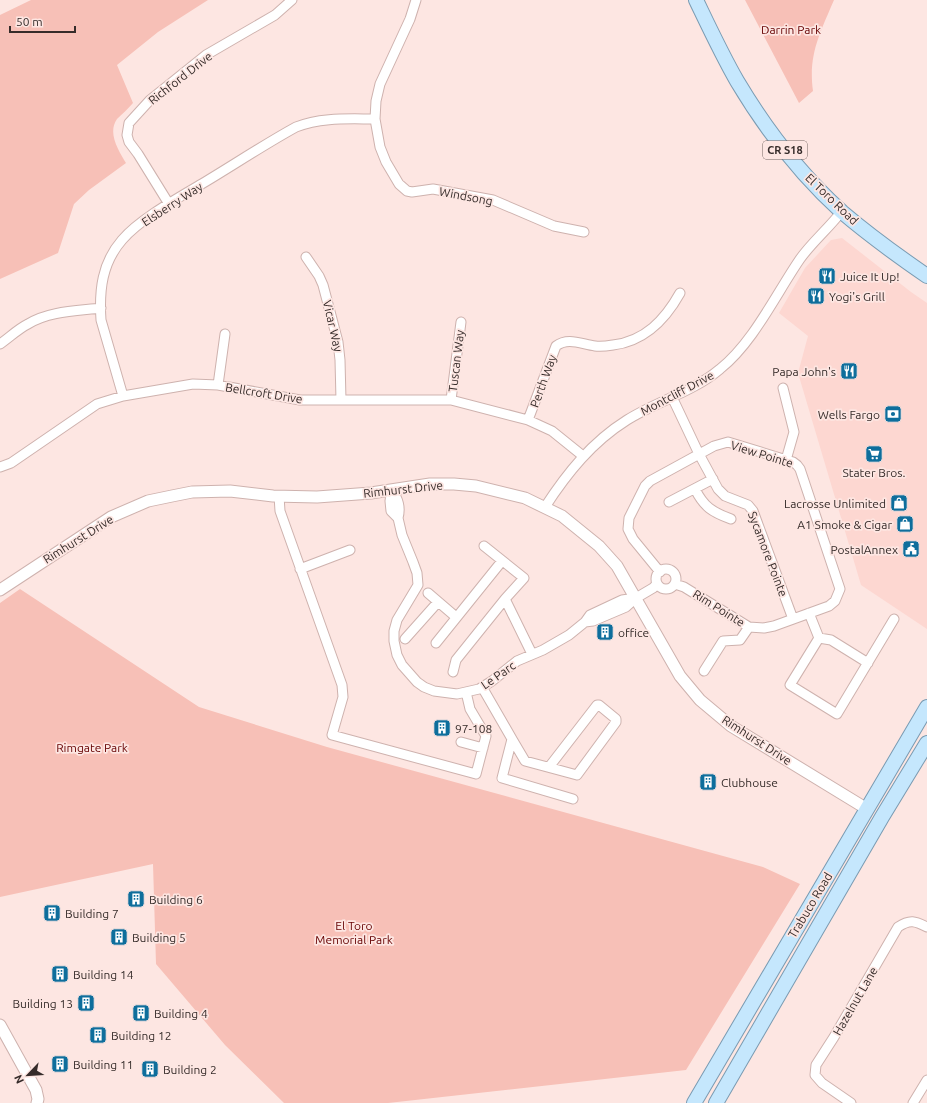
<svg xmlns="http://www.w3.org/2000/svg" width="927" height="1103" viewBox="0 0 927 1103" font-family="Ubuntu,sans-serif">
<rect width="100%" height="100%" fill="#fde6e2"/>
<path fill="#fdd7d1" d="M842,238L911,292L927,303V629L861,585L798,373L808,336L779,313L805,268L831,240Z"/>
<path fill="#f7c0b7" d="M31,0H208L158,32L117,65L133,103C128,109 122,114 117,119C107,133 119,151 126,163L89,190L74,204L58,253L0,279V15Z
M745,0H834C820,33 808,55 813,91L799,103Z
M20,589L199,707L327,747L763,867L800,884L686,1070L388,1103H284L225,1045L156,964L153,864L0,897V603Z"/>
<g fill="none" stroke-linecap="round" stroke-linejoin="round">
<defs>
<path id="minor" d="M416,0L410,19L380,84L376,101L375,119L380,147L386,162L399,184L407,191L412,192L433,189L493,200L554,226L584,232
M169,204L138,154L129,142L127,135L129,123L150,100L206,55L275,15L292,0
M306,257L319,276L323,285L338,342L340,360L341,400
M0,344C10,337 18,329 28,324C49,311 77,311 101,308
M218,385L225,334
M783,388L794,432L786,460
M123,396L101,320C99,290 102,263 122,240C141,218 180,197 205,182C235,164 265,144 296,127C321,117 348,119 375,119
M672,397L699,454L718,489L725,496L748,505L753,511L793,619
M451,400L461,322
M528,420L556,346C568,337 581,344 595,346C601,347 607,346 613,345C645,341 665,320 680,293
M0,467L11,463L97,404L123,396L193,384L218,385L300,400H451L528,420L552,431L583,456
M695,489C704,507 712,512 731,519
M392,490L390,501L391,511L398,518L402,535L413,562L417,573L418,585L397,620L394,631V641L397,655L402,665L417,682L424,687L434,691L457,694L479,689L492,681L517,661L543,650L569,635L585,622L590,615L622,600L636,598
M392,490C398,499 401,507 398,518
M279,496L280,511L342,685L343,697L332,735L476,774L486,736L470,709L466,692
M669,502L713,479
M545,507C567,473 592,442 627,420C657,401 693,392 720,369C753,343 776,294 800,259C812,242 829,228 842,211
M484,546L524,578L505,599L532,654
M300,569L350,550
M656 579a10 10 0 1 1 20 0a10 10 0 1 1-20 0Z
M660,572L633,539L628,529L629,518L645,486L650,481L714,446L728,442L793,462L797,465L800,469L840,589L835,601L829,606L774,626L764,628L749,627L684,587L675,584
M428,593L456,617
M809,613L819,638L790,685L837,714L894,619
M585,622L593,621L626,607L636,598L653,588L657,584
M819,638L831,640L868,663
M405,639L438,602
M436,643L502,561
M704,671L723,641L740,640L749,627
M453,672L456,660L505,599
M482,687L512,739
M461,742L483,748
M549,767L597,705H599L616,719V722L577,775L525,761L512,739L502,778L573,799
M851,1103L822,1083L815,1075L816,1065L834,1037L898,927C910,919 915,921 927,927
M913,1103L927,1080"/>
<path id="tertiary" d="M0,590L111,517L148,501L172,496L192,492L230,491L273,496L317,497L371,493L430,484H454L476,486L525,498L562,516L599,546L617,566L680,676L700,700L731,726L867,809
M0,1025L36,1090L38,1099L37,1103"/>
<path id="primary" d="M696,0C709,27 722,55 737,81C765,128 801,175 842,212C869,235 898,256 927,276
M694,1103L927,707
M716,1103L882,817L927,743"/>
</defs>
<use href="#minor" stroke="#ceb2ae" stroke-width="11"/>
<use href="#tertiary" stroke="#ceb2ae" stroke-width="13"/>
<use href="#primary" stroke="#7a9bb2" stroke-width="16"/>
<use href="#minor" stroke="#fff" stroke-width="9"/>
<use href="#tertiary" stroke="#fff" stroke-width="11"/>
<use href="#primary" stroke="#c5e7fd" stroke-width="14"/>
</g>
<defs>
<symbol id="restaurant-square" viewBox="-11 -11 22 22"><rect x="-9" y="-9" width="18" height="18" rx="4" fill="#0e6e9c" stroke="#fde6e2"/><path d="M-5-6h1v4h1v-4h1v4h1v-4h1v5L-1.5 .5V6h-2V.5L-5-1ZM5-6V6H3V1.5H1.5Q1.5-4 5-6Z" fill="#fff"/></symbol>
<symbol id="bank-square" viewBox="-11 -11 22 22"><rect x="-9" y="-9" width="18" height="18" rx="4" fill="#0e6e9c" stroke="#fde6e2"/><path d="M-6-4H6V4H-6ZM0-2.3a2.3 2.3 0 1 0 0 4.6a2.3 2.3 0 1 0 0-4.6Z" fill="#fff"/></symbol>
<symbol id="supermarket-square" viewBox="-11 -11 22 22"><rect x="-9" y="-9" width="18" height="18" rx="4" fill="#0e6e9c" stroke="#fde6e2"/><path d="M-6-5.5h2.5l.6 2H6L4.5 2H-2.5L-4.4-4H-6ZM-1.5 3.2a1.3 1.3 0 1 0 .1 0ZM3 3.2a1.3 1.3 0 1 0 .1 0Z" fill="#fff"/></symbol>
<symbol id="shop-square" viewBox="-11 -11 22 22"><rect x="-9" y="-9" width="18" height="18" rx="4" fill="#0e6e9c" stroke="#fde6e2"/><path d="M-5-2.5h2.3a2.7 3.5 0 0 1 5.4 0H5L5.5 6h-11ZM-1.5-2.5h3a1.5 2.3 0 0 0-3 0Z" fill="#fff"/></symbol>
<symbol id="civic-square" viewBox="-11 -11 22 22"><rect x="-9" y="-9" width="18" height="18" rx="4" fill="#0e6e9c" stroke="#fde6e2"/><path d="M-.6-6.5H3V-4.5H.6V-3L4-1V1h2V6H-6V1h2V-1L-.6-3ZM-1.2 2.5V6h2.4V2.5Z" fill="#fff"/></symbol>
<symbol id="building-square" viewBox="-11 -11 22 22"><rect x="-9" y="-9" width="18" height="18" rx="4" fill="#0e6e9c" stroke="#fde6e2"/><path d="M-4-6H4V6H1V3H-1V6H-4ZM-2.5-4.3h1.7v1.8h-1.7ZM.8-4.3h1.7v1.8H.8ZM-2.5-1h1.7V.8h-1.7ZM.8-1h1.7V.8H.8Z" fill="#fff"/></symbol>
</defs>
<g fill-rule="evenodd">
<use href="#restaurant-square" x="817" y="266" width="20" height="20"/>
<use href="#restaurant-square" x="806" y="286" width="20" height="20"/>
<use href="#restaurant-square" x="839" y="361" width="20" height="20"/>
<use href="#bank-square" x="883" y="404" width="20" height="20"/>
<use href="#supermarket-square" x="864" y="444" width="20" height="20"/>
<use href="#shop-square" x="889" y="493" width="20" height="20"/>
<use href="#shop-square" x="895" y="514" width="20" height="20"/>
<use href="#civic-square" x="901" y="539" width="20" height="20"/>
<use href="#building-square" x="595" y="622" width="20" height="20"/>
<use href="#building-square" x="432" y="718" width="20" height="20"/>
<use href="#building-square" x="698" y="772" width="20" height="20"/>
<use href="#building-square" x="126" y="889" width="20" height="20"/>
<use href="#building-square" x="42" y="903" width="20" height="20"/>
<use href="#building-square" x="109" y="927" width="20" height="20"/>
<use href="#building-square" x="50" y="964" width="20" height="20"/>
<use href="#building-square" x="76" y="993" width="20" height="20"/>
<use href="#building-square" x="131" y="1003" width="20" height="20"/>
<use href="#building-square" x="88" y="1025" width="20" height="20"/>
<use href="#building-square" x="50" y="1054" width="20" height="20"/>
<use href="#building-square" x="140" y="1059" width="20" height="20"/>
</g>
<g text-anchor="middle" dominant-baseline="central" stroke-width="3.5" stroke-linejoin="round" paint-order="stroke">
<rect fill="#fde6e2" stroke="#726461" stroke-width="1" x="763" y="141" width="44" height="18" rx="3"/>
<g font-size="11" font-weight="bold" fill="#362c2a">
<text x="785" y="150">CR S18</text>
</g>
<g font-size="12" fill="#650000" stroke="#fde6e2">
<text x="791" y="29">Darrin Park</text>
<text x="92" y="747">Rimgate Park</text>
<text x="354" y="925">El Toro<tspan x="354" dy="14">Memorial Park</tspan></text>
</g>
<g font-size="12" fill="#362c2a" stroke="#fde6e2">
<text transform="translate(180 78) rotate(-38)">Richford Drive</text>
<text transform="translate(466 196) rotate(11)">Windsong</text>
<text transform="translate(832 199) rotate(44)">El Toro Road</text>
<text transform="translate(172 204) rotate(-33)">Elsberry Way</text>
<text transform="translate(333 326) rotate(77)">Vicar Way</text>
<text transform="translate(456 361) rotate(-83)">Tuscan Way</text>
<text transform="translate(543 381) rotate(-70)">Perth Way</text>
<text transform="translate(264 393) rotate(9)">Bellcroft Drive</text>
<text transform="translate(677 393) rotate(-28)">Montcliff Drive</text>
<text transform="translate(762 454) rotate(17)">View Pointe</text>
<text transform="translate(403 489) rotate(-6)">Rimhurst Drive</text>
<text transform="translate(78 539) rotate(-32)">Rimhurst Drive</text>
<text transform="translate(768 554) rotate(69)">Sycamore Pointe</text>
<text transform="translate(719 608) rotate(32)">Rim Pointe</text>
<text transform="translate(498 675) rotate(-35)">Le Parc</text>
<text transform="translate(757 740) rotate(33)">Rimhurst Drive</text>
<text transform="translate(810 905) rotate(-59)">Trabuco Road</text>
<text transform="translate(855 1001) rotate(-60)">Hazelnut Lane</text>
</g>
<g font-size="12" fill="#362c2a" stroke="#fde6e2" text-anchor="start">
<text x="840" y="276">Juice It Up!</text>
<text x="829" y="296">Yogi's Grill</text>
<text x="836" y="371" text-anchor="end">Papa John's</text>
<text x="880" y="414" text-anchor="end">Wells Fargo</text>
<text x="874" y="472" text-anchor="middle">Stater Bros.</text>
<text x="886" y="503" text-anchor="end">Lacrosse Unlimited</text>
<text x="892" y="524" text-anchor="end">A1 Smoke &amp; Cigar</text>
<text x="898" y="549" text-anchor="end">PostalAnnex</text>
<text x="618" y="632">office</text>
<text x="455" y="728">97-108</text>
<text x="721" y="782">Clubhouse</text>
<text x="149" y="899">Building 6</text>
<text x="65" y="913">Building 7</text>
<text x="132" y="937">Building 5</text>
<text x="73" y="974">Building 14</text>
<text x="73" y="1003" text-anchor="end">Building 13</text>
<text x="154" y="1013">Building 4</text>
<text x="111" y="1035">Building 12</text>
<text x="73" y="1064">Building 11</text>
<text x="163" y="1069">Building 2</text>
</g>
</g>
<g transform="translate(28 1075) rotate(245)" stroke="#fde6e2" stroke-width="3" paint-order="stroke">
<path d="M0-3L7 15L0 10L-7 15Z" fill="#362c2a"/>
<text y="-6" font-size="11" font-weight="bold" text-anchor="middle" fill="#362c2a">N</text>
</g>
<path d="M10 26v6h65v-6" fill="none" stroke="#362c2a" stroke-width="2"/>
<text x="16" y="26" font-size="12" fill="#362c2a" stroke="#fde6e2" stroke-width="3" paint-order="stroke">50 m</text>
</svg>
